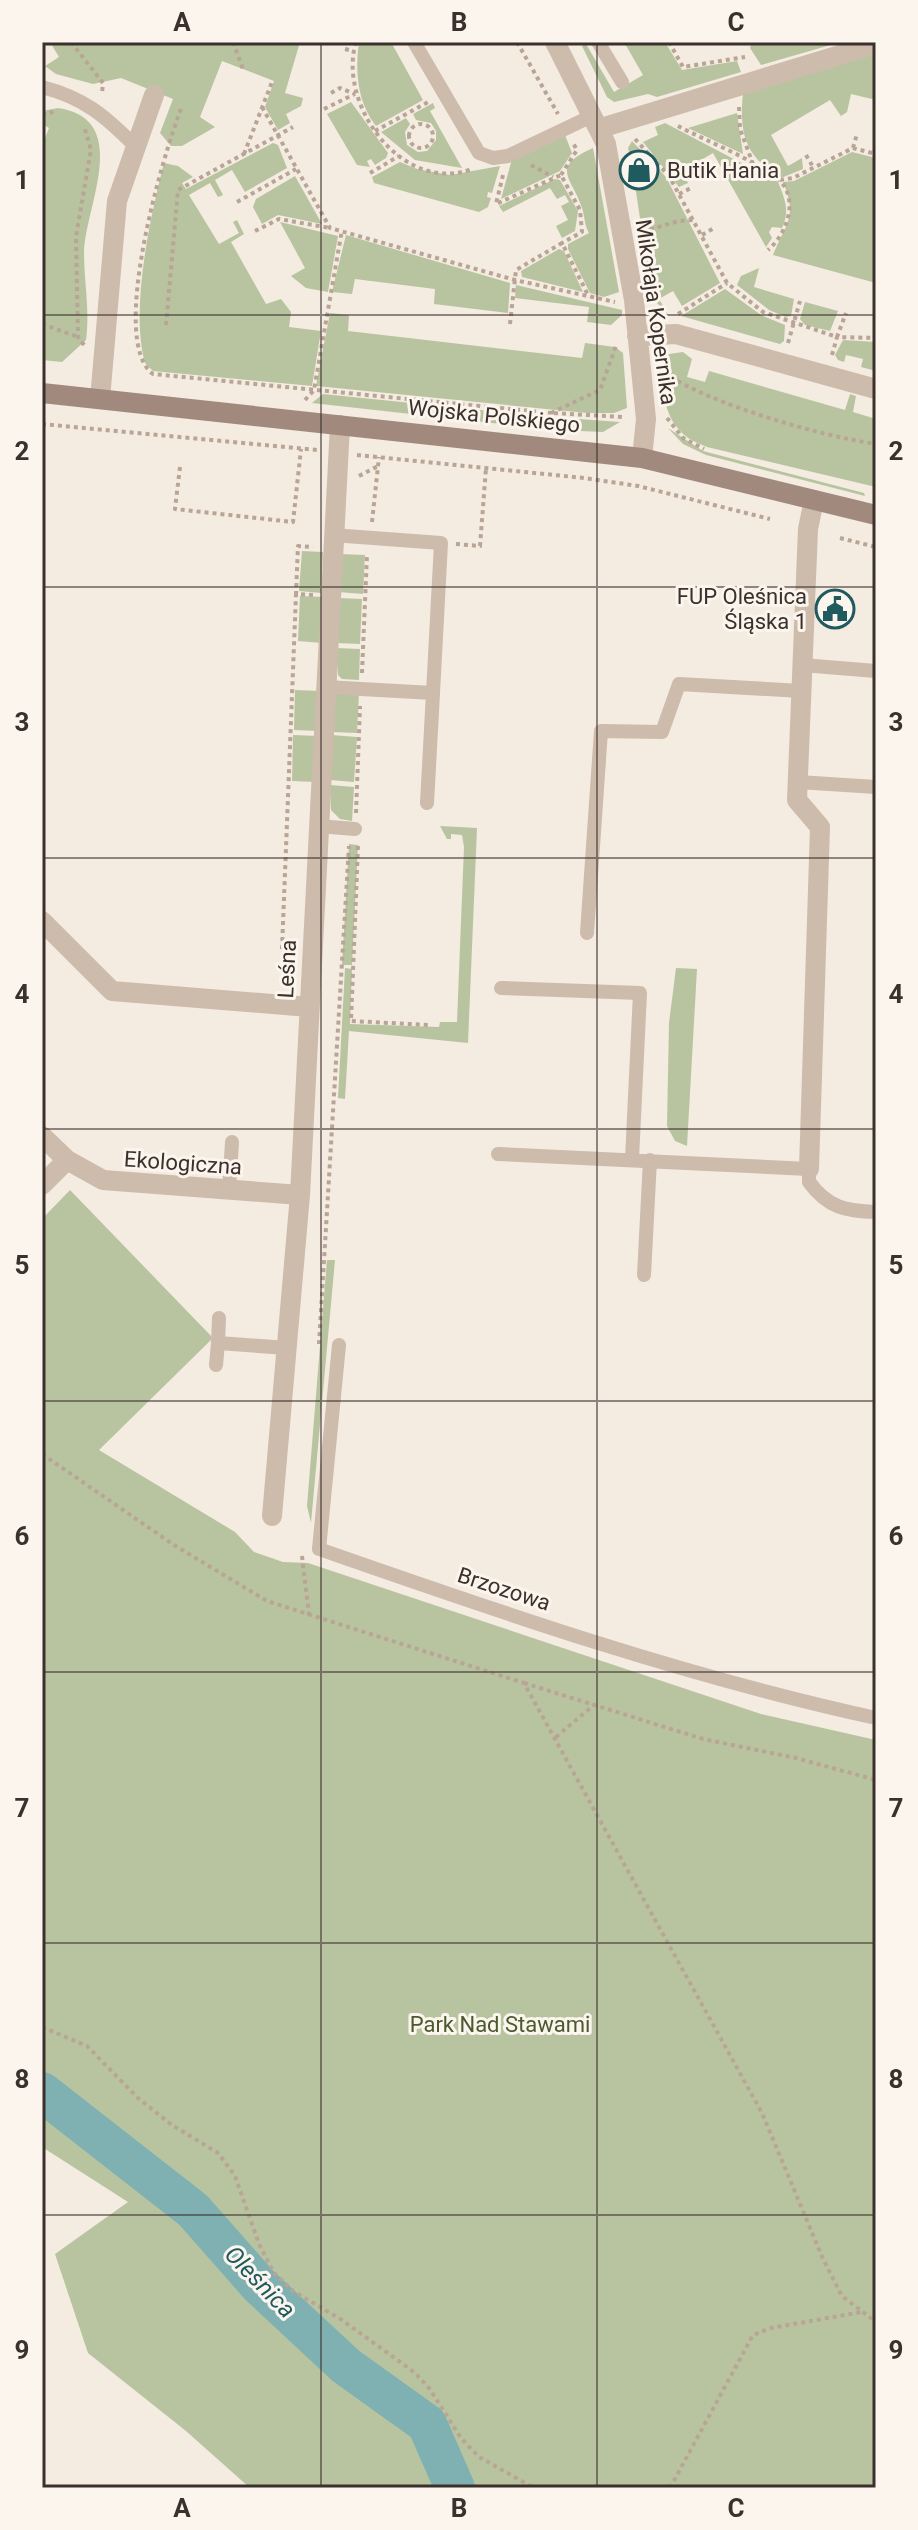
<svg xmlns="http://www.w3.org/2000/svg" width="918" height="2530" viewBox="0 0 918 2530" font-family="Roboto,sans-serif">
<rect width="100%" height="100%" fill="#f4ebe1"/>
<path fill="#b8c4a0" d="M50,42H300L285,93L303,98L301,106L286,114L290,123L278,130L265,107L274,81L222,61L200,117L215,127L182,146H171L160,133L173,99L121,78L93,84L56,74L45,66L59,57Z
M359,42H391L423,100L376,126C357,102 355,71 359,42Z
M624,42H665L682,70L737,61L741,72L657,97L648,94L614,102L607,97L582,46L586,44L614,92L643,75Z
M752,42H841L761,65L750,48Z
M876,53V100L851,94L847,112L841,116L830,100L771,135L788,166L802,158L803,169L781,178C745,156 739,134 743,93Z
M351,102L388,153L386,158L375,165L371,159L367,161L370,167L357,165L327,114Z
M433,103L435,108L430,111L462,168L415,160L381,132L406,118L410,124L405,132L407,145L418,152L427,151L436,140V131L431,123L416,120L413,114Z
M58,108C133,119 85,207 84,252C84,282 90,310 86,340L62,362L42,360V146L49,128L42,124V111Z
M737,113L743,154L688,128Z
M665,123L778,182C785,199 790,211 782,228L772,227L769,232L772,238L766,247L713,153L682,171L688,183L679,187L643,142L658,135L655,127Z
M565,135L572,153L560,171L501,199L512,159Z
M632,141L666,177L720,283L682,306L673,291L659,299L668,314L652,298L635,185L648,182L643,155L630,157L628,148Z
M273,143L278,145L287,168L245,192L232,170L215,180L223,195L218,197L210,183L189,195L219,244L239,233L233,222L237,220L244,234L231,242L266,304L281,299L291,312L289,327L321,331L312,386L153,371L145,363C130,308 150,219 164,163L178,166L193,177L182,183L186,189Z
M593,148L619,292L604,297L590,293L568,249V244L589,233C584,224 585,217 582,208C572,177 549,168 593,148Z
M852,152L876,158V283L773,255C786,222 798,218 783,182L794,181Z
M400,162L417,169L450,175L500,166L492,193L488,192L487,197L491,198L488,207L479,212L374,183L372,177Z
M295,176L322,224L278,215L262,224L253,207L256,199Z
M555,179L560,180L578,211L575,231L562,238L556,226L568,220L561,206L569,202L565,195L557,199L550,188L503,212L499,206Z
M280,222L338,236L328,292L306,288L291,276L305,268Z
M346,235L510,283L508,313L434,304L435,289L355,279L352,294L332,292Z
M559,249L564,251L583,292L522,277L521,271Z
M759,268L754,287L794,299L791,316L786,317L769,310L737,285L741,276Z
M516,285L622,310V315L611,325L587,322L589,307L515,298Z
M725,289L761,315L785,325L784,341L780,344L681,316Z
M805,302L838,311L830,331L805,325L800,319Z
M330,313L349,315L348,331L582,358L585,343L615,347L623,353L627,408L614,413H587L316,386Z
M843,340L876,342V371L861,367L863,359L846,355L844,362L838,360L835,355Z
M683,352L692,359L687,377L705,382L709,371L845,410L850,394L856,396L853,412L876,419V487L707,447C694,442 684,437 676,426C664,411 655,369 669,354Z
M323,394L539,416L545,429L312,403Z
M565,418L620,422L603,432L557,430Z
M668,428L703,451L864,493L865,496L706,455L683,444Z
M302,551L323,552L321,593L299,591Z
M340,554L365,555L363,594L338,592Z
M300,596L324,597L322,643L298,641Z
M338,598L362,599L360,644L336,643Z
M336,648L360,649L359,680L342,679L338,675Z
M295,690L320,691L318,731L294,730Z
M335,692L359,693L357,733L332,732Z
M293,735L318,736L316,782L292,781Z
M332,735L357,737L354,782L330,780Z
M330,785L354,787L352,821L340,819L331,810Z
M440,826L477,828L468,1043L349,1031L345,1099L338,1098L345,968L352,969L350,1024L439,1027L440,1022H457L464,847L462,835L451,834V839H447Z
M349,844L358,845L352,965H342Z
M676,968L697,969L687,1146L675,1141L667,1126L669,1023Z
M70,1190L213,1338L99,1450L235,1532L254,1552L283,1562L308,1563L761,1714L876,1740V2488H250L186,2431L88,2353L55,2254L128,2202L42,2147V1219Z
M327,1260H335L311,1523L307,1506Z"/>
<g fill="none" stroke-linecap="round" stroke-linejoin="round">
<path stroke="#7fb0b2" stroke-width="40" d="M42,2092L193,2210L260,2286L346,2366L427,2424L455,2488"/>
<path stroke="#b9a596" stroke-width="4" stroke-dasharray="4 4" stroke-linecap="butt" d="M71,42L103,83L102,93
M233,42L244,72
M356,42C337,104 402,195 472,169
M517,42L558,114
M669,42L683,67L745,57
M345,49L353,51
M331,93L340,88L355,94
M262,107L330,228L515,280L615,302
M739,107L740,129L753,164
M181,109C163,155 108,341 153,374L551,413L550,428
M324,109L355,94
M42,115L56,111
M409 136a12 12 0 1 1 24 0a12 12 0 1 1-24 0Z
M678,126C706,141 755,160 778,179C800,198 787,234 768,250
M375,131L430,101
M635,139L669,176L727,283L763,312L837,337L846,313
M853,148L857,134
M244,154L272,82
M806,155L813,167
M531,165L553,177
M370,173L399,156
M503,175L496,204L561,175L580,210L582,232L562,243
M561,175L577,150L573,143
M780,180L793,178L853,148L876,154
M679,194L691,188
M237,202L296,169
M255,231L279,219L330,228
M642,231C661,228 673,220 693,220
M702,235L714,228
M678,314L727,283
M42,324L78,337
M510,324L516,270L562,243L589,297
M166,325L178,190L293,127
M788,343L800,301
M84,345L78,337L76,236L91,150L84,126
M832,355L837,337L876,338
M664,373C713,405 817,435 876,444
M305,400L314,390L342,230
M551,413L600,390L616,346
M554,413L622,417
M667,418L683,438L704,449
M42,424L317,450
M357,455L584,478L638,486L770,519
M180,467L175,509L293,522L301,449
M359,476L378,466
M372,522L379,457
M840,538L876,547
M456,544L480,546L486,468
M313,595L296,594L298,546L313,547
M362,673L367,554
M356,813L360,706
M358,846L351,1021L429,1025
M282,949L296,594
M319,1344L349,846
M42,1454L174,1545L267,1601L524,1683L762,2113L823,2259L842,2296L876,2322
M302,1556L309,1615
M524,1683L703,1739L796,1758L876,1780
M556,1737L595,1704
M42,2027L87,2046L138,2098L172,2125L218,2153L235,2176L259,2244L274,2273L293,2291L342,2320L414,2372L429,2388L461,2438L479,2457L534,2488
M670,2488L753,2335L771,2328L862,2312"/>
<path stroke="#cdbbac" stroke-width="14" d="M414,42L479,153L493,158L508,156L594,115
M598,42L622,82
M42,87C84,98 104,115 134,145
M802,665L876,671
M325,687L433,693L441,543L332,535
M798,782L876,787
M427,803L433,693
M318,826L355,829
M587,933L601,731L662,732L679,684L801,691
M501,988L640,993L632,1159
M498,1154L809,1169V1182C828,1208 846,1211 876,1212
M229,1191L232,1142
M644,1275L650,1160
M218,1343L219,1318
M339,1345L319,1549C502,1613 687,1677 876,1718
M216,1365L218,1343L287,1348"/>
<path stroke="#cdbbac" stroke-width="20" d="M555,42L606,144L634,300L646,419L642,458
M601,128L876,44
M637,336L676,334L876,389
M100,399L117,201L154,95
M42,921L112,991L309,1007
M42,1136L67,1160L103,1180L300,1195
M809,1169L820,827L797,800L808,529L814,500
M42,1185L67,1160
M272,1516L300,1195L340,425"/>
<path stroke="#a18a7d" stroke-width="20" d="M42,393L642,458L876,515"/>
</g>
<path fill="none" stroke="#3b302b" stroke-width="2" stroke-opacity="0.55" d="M321,42V2488M597,42V2488M42,315H876M42,587H876M42,858H876M42,1129H876M42,1401H876M42,1672H876M42,1943H876M42,2215H876"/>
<defs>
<symbol id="shop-ring" viewBox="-11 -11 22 22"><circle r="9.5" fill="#fbf5ee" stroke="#1f5a5e" stroke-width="1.5"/><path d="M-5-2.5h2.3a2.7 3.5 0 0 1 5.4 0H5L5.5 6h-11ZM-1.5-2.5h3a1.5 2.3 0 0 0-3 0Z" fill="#1f5a5e"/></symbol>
<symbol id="civic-ring" viewBox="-11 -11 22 22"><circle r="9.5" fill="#fbf5ee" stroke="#1f5a5e" stroke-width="1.5"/><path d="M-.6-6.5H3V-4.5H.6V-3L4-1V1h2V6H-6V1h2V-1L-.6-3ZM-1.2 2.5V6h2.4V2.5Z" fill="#1f5a5e"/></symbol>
</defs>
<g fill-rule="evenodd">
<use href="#shop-ring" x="617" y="148" width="44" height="44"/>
<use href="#civic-ring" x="813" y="587" width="44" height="44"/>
</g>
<g text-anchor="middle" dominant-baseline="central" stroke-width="6" stroke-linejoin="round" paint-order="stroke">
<g font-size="22" fill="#3b302b" stroke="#fbf5ee" text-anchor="start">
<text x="667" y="170">Butik Hania</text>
<text x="807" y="596" text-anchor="end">FUP Oleśnica<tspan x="807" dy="25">Śląska 1</tspan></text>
</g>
<g font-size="22" fill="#3b302b" stroke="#fbf5ee">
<text transform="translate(656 312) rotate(82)">Mikołaja Kopernika</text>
<text transform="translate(494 416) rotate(6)">Wojska Polskiego</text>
<text transform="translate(287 969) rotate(-87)">Leśna</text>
<text transform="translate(183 1163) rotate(4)">Ekologiczna</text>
<text transform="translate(504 1589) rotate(18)">Brzozowa</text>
</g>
<g font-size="22" fill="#4a5a2e" stroke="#fbf5ee">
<text x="500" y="2024">Park Nad Stawami</text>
</g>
<g font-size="24" font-style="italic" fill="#1f5a5e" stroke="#fbf5ee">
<text transform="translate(260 2282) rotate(46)">Oleśnica</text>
</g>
</g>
<rect width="918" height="2530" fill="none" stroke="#fbf5ee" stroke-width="88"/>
<rect x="44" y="44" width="830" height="2442" fill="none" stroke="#3b302b" stroke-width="3"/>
<g font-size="26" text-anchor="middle" font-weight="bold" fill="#3b302b">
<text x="182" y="31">A</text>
<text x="459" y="31">B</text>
<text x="736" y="31">C</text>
<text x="22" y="189">1</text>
<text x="896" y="189">1</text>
<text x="22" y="460">2</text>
<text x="896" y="460">2</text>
<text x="22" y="731">3</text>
<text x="896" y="731">3</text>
<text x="22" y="1003">4</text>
<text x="896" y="1003">4</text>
<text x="22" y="1274">5</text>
<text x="896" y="1274">5</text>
<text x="22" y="1545">6</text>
<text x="896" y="1545">6</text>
<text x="22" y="1817">7</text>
<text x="896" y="1817">7</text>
<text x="22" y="2088">8</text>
<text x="896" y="2088">8</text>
<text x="22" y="2359">9</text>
<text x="896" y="2359">9</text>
<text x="182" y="2517">A</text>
<text x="459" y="2517">B</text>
<text x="736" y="2517">C</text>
</g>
</svg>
